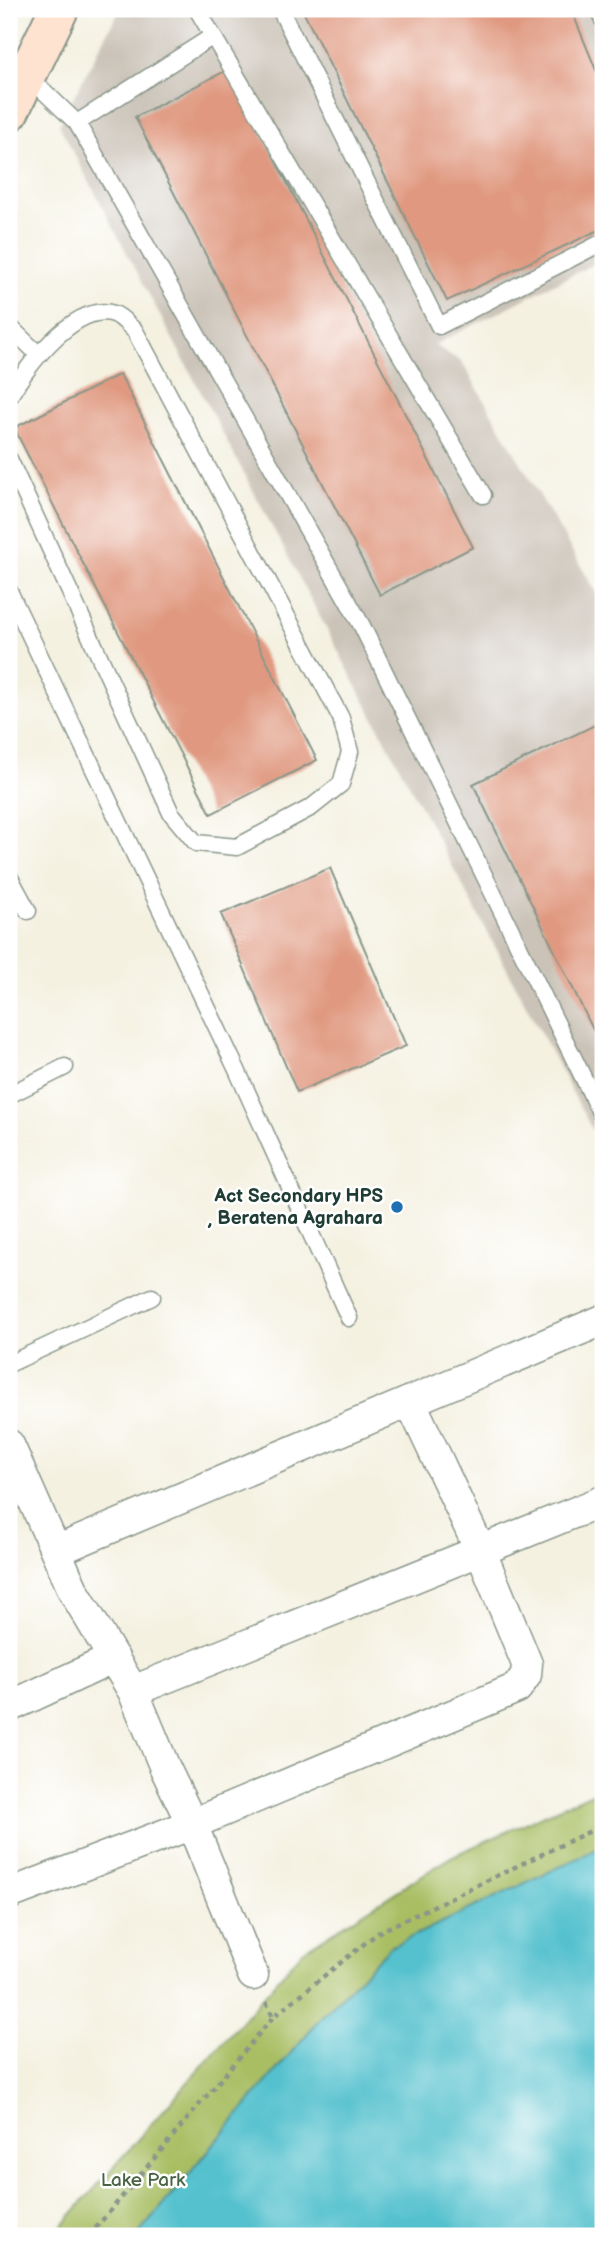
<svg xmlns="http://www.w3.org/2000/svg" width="612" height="2245" viewBox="0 0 612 2245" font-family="'Balsamiq Sans',sans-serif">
<rect width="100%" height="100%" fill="#fff"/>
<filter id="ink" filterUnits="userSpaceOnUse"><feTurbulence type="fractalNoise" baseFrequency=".0143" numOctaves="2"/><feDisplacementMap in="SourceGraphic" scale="14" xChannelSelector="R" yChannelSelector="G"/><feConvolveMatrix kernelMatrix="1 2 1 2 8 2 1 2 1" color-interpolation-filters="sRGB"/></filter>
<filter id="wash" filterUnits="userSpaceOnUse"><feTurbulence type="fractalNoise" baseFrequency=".00686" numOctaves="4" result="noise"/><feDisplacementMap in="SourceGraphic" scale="28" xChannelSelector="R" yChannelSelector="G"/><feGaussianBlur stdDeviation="1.57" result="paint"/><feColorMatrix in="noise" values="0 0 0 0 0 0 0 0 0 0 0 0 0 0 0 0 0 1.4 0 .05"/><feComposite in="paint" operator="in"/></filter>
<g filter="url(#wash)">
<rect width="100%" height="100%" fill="#f4f1e1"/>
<path fill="#cbc3b8" d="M120,9H603V259L434,345L462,362L603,604V1150L59,125Z"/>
<path fill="#a9be63" stroke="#647e4c" stroke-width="2" d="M603,1788V1846L390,1947L322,2016L137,2236H53L303,1951L451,1857Z"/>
<path fill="#55c1ce" stroke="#3a7f81" stroke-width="2" d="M603,1846V2236H137L322,2016L390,1947Z"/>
<g id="blocks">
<path fill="#e09980" d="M302,9H571L603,87V228L447,301Z
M229,69L473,547L380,595L135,117Z
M120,374L317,760L211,814L14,428Z
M603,721V1050L473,784Z
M330,868L406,1046L297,1092L221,914Z"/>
</g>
</g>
<g filter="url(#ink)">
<use href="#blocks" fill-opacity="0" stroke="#8a978a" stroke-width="2"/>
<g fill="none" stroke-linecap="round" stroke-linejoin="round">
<defs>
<path id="lane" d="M197,9L483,495
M280,9L439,326L603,242
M598,9L603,20
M213,36L77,123L362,626L603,1118
M27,75L77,123
M9,326L39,355
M9,397C25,368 76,301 114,314C121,316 129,326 135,331L341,718L350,752L341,784L312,807L237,847L196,843L171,813L9,459
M9,591L237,1070L349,1318
M9,876L28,911
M9,1095L65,1067
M9,1364L152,1297"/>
<path id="street" d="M9,1445L73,1590L133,1691L165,1768L192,1824L253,1975
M56,1551L603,1320
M133,1691L603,1501
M9,1707L114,1658
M9,1894L192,1824L517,1688L526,1675L527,1664L481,1552L410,1401"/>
<path id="secondary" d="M9,112L59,9"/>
</defs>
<use href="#lane" stroke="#8a978a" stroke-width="19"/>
<use href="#street" stroke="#8a978a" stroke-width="33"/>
<use href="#secondary" stroke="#8a978a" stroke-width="42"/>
<path stroke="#8a978a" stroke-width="4.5" stroke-dasharray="5 5" stroke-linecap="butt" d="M266,2002L273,2017
M89,2236L273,2017L379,1932L603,1825"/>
<use href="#lane" stroke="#fff" stroke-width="16"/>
<use href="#street" stroke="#fff" stroke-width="30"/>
<use href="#secondary" stroke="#fee3d1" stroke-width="38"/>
</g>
</g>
<circle fill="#1f6fb2" stroke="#fff" stroke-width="2.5" cx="397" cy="1207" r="7"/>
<g text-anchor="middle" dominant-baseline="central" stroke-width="5" stroke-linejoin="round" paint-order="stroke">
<g font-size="19" font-weight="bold" fill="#1f3d34" stroke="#fff" text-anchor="end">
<text x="383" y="1196">Act Secondary HPS<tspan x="383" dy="22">, Beratena Agrahara</tspan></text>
</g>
<g font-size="19" fill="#486442" stroke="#fff">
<text x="143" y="2180">Lake Park</text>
</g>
</g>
<rect width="612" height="2245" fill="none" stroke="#fff" stroke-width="35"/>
</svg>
